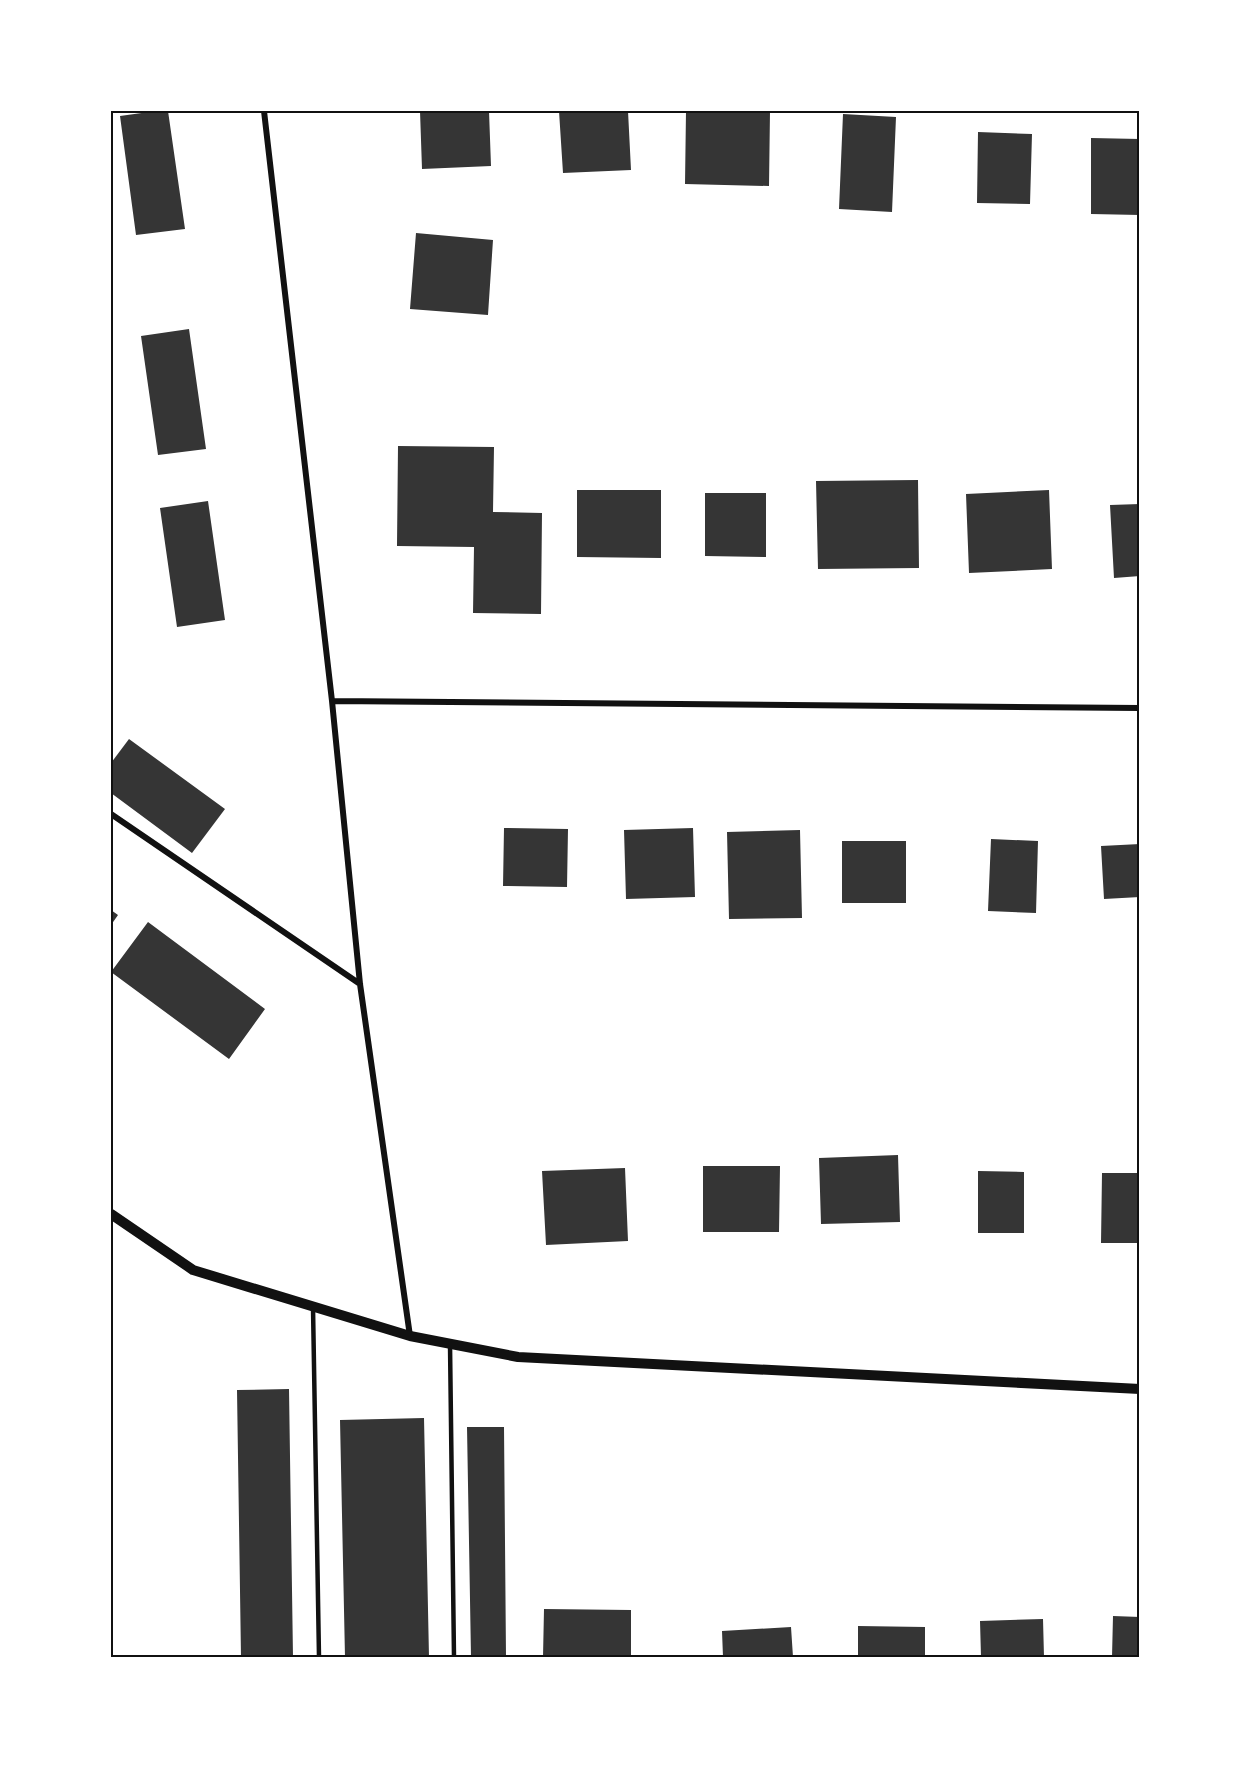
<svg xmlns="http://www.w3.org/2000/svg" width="1251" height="1768" viewBox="0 0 1251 1768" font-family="'Crimson Pro',serif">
<rect width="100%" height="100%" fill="#fff"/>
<path fill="#353535" d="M156,111H168L185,229L136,235L120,116Z
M420,111H489L491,166L422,169Z
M559,111H628L631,170L563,173Z
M686,111H770L769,186L685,184Z
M843,114L896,117L892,212L839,209Z
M978,132L1032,134L1030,204L977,203Z
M1091,138L1140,139V215L1091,214Z
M416,233L493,240L488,315L410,309Z
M189,329L206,449L158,455L141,336Z
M398,446L494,447L493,512L542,513L541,614L473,613L474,547L397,546Z
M918,480L919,568L818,569L816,481Z
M577,490H661V558L577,557Z
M1049,490L1052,569L969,573L966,494Z
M705,493H766V557L705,556Z
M208,501L225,620L177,627L160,508Z
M1140,504V576L1114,578L1110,505Z
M129,739L225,809L192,853L111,793V763Z
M504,828L568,829L567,887L503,886Z
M693,828L695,897L626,899L624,830Z
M800,830L802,918L729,919L727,832Z
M991,839L1038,841L1036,913L988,911Z
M842,841H906V903H842Z
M1140,844V897L1104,899L1101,846Z
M111,910L118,915L111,925Z
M148,922L265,1009L229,1059L111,972Z
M898,1155L900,1222L821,1224L819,1158Z
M703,1166H780L779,1232H703Z
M625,1168L628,1241L546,1245L542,1171Z
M978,1171L1024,1172V1233H978Z
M1102,1173H1140V1243H1101Z
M289,1389L293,1657H241L237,1390Z
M424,1418L429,1657H345L340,1420Z
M467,1427H504L506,1657H471Z
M544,1609L631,1610V1657H543Z
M1113,1616L1140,1617V1657H1112Z
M1043,1619L1044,1657H981L980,1621Z
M858,1626L925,1627V1657H858Z
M791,1627L793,1657H723L722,1631Z"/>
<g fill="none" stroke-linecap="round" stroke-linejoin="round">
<path stroke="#111" stroke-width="4.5" d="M313,1307L319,1657
M450,1344L454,1657"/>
<path stroke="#111" stroke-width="6" d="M264,111L332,701L360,984L410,1336
M332,701L1140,708
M111,814L360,984"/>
<path stroke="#111" stroke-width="10" d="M111,1214L193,1270L410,1336L518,1357L1140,1389"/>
</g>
<rect width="1251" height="1768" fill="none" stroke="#ffffff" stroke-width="225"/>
<rect x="112" y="112" width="1026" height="1544" fill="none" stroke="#111" stroke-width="2"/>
</svg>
